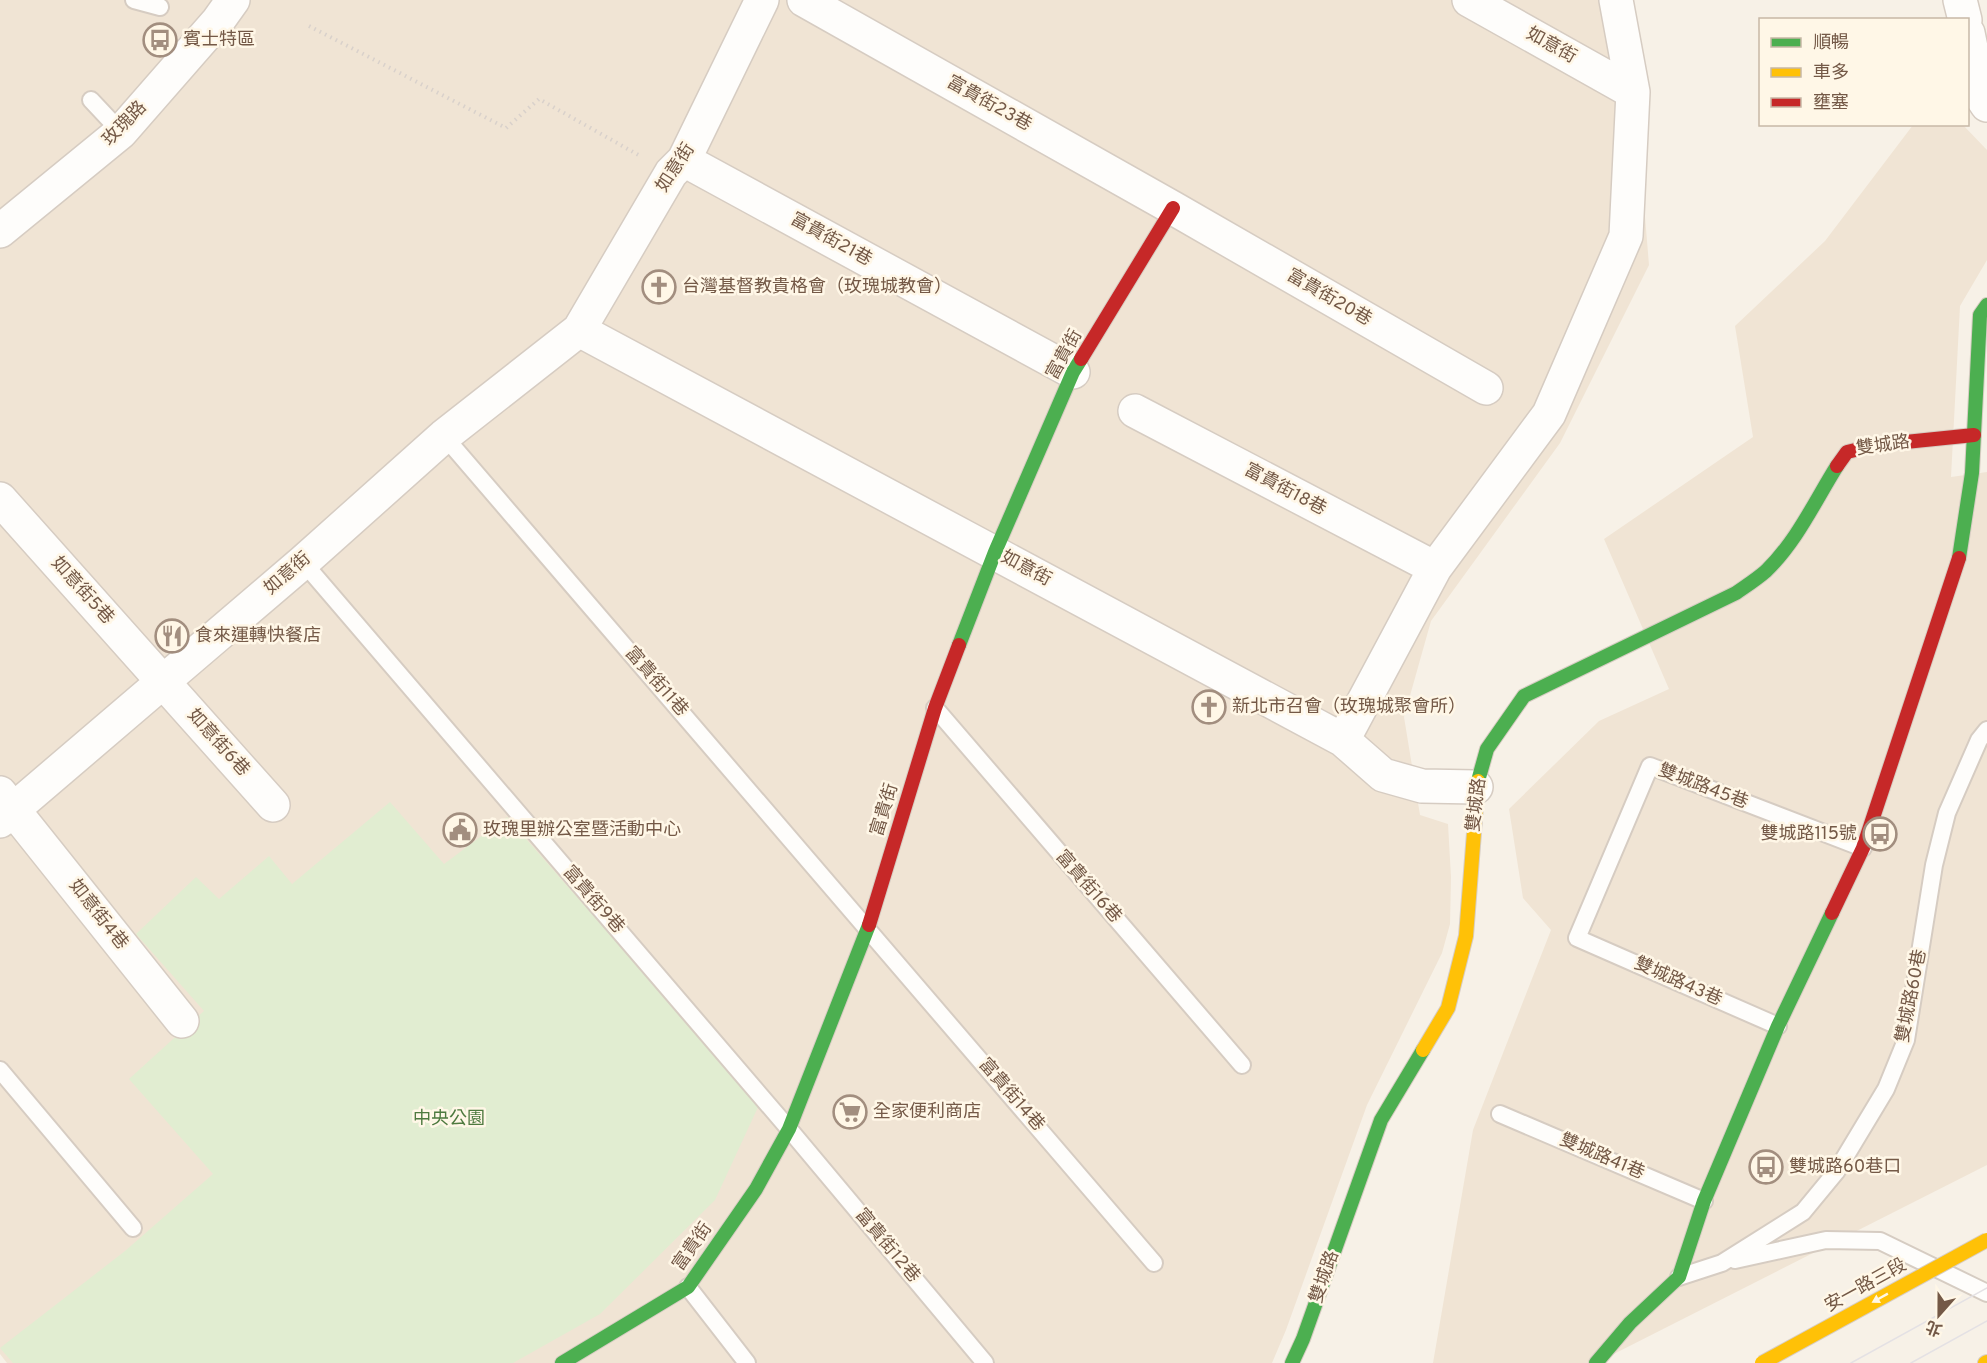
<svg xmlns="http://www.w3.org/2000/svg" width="1987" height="1363" viewBox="0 0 1987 1363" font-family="Overpass,'Noto Sans TC',sans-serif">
<rect width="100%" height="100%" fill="#f7f1e7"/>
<path fill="#f0e4d4" d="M0,0H1627L1649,265L1560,443L1431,621L1404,717L1420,815L1448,824L1451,877L1450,924L1442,953L1367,1105L1286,1330L1272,1363H7L0,1354Z
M1913,125H1963L1987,150V260L1960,306L1951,477L1987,472V1165L1596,1363H1433L1473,1130L1551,930L1523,898L1509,809L1599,721L1669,689L1604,539L1753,437L1735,326L1825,241Z"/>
<path fill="#e1edd1" d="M390,802L444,864L507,817L759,1105L715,1200L600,1314L513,1363H13L0,1348L125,1251L213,1174L129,1079L204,1011L136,934L196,877L219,899L269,856L292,884Z"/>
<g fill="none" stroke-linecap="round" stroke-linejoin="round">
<defs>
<path id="lane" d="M134,0L160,7
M91,100L121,132
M444,436L1154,1263
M303,562L789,1129L985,1363
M935,708L1242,1065
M1778,1026L1577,938L1650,766L1863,848
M0,1070L133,1228
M1500,1114L1704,1201
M1735,1260L1826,1240L1880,1241L1987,1293
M1679,1277L1722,1263L1803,1212L1836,1172L1886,1089L1906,1040L1934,865L1947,813L1979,740L1987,730
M688,1287L747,1363"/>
<path id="street" d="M804,0L1173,208L1486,388
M1469,0L1633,92
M1960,0L1965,20
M1968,33L1981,96L1987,105
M684,160L1073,372
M0,231L121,132L218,21L233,0
M579,330L1343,740L1383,775L1422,786L1476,787
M1135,411L1435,568
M0,499L273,805
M1343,740L1435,568L1549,414L1626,236L1633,92L1616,0
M0,793L182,1021
M0,821L303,562L444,436L579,330L671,173L684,160L762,0"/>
<path id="fast" d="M1959,558L1972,473L1980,315L1987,305
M959,645L995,552L1073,372L1081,359
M1478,781L1487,749L1524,696L1736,593C1746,586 1757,579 1766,571C1797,541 1815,501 1837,466
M562,1363L688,1287L756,1189L789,1129L869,925
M1292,1363L1303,1339L1381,1120L1423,1050
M1596,1363L1630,1323L1679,1277L1704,1201L1778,1026L1832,913"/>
<path id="slow" d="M1423,1050L1448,1008L1466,936L1478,781
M1985,1363L1987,1362"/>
<path id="jam" d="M1081,359L1173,208
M1837,466L1847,452L1876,445L1974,435
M1832,913L1863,848L1959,558
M869,925L935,708L959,645"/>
</defs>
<use href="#lane" stroke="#d6ccc2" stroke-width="20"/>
<use href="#street" stroke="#d6ccc2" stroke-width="36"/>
<use href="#fast" stroke="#d7cdc3" stroke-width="16"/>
<use href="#slow" stroke="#d7cdc3" stroke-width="16"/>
<use href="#jam" stroke="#d7cdc3" stroke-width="16"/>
<path stroke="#d9d1cb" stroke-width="4" stroke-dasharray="1.5 4.5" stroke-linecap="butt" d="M309,26L506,128L539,99L642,157"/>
<use href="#lane" stroke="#fefdfb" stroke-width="16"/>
<use href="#street" stroke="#fefdfb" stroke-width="33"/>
<use href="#fast" stroke="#4caf50" stroke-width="14"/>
<use href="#slow" stroke="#ffc107" stroke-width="14"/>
<use href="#jam" stroke="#c62828" stroke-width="14"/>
<path stroke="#e4e1e4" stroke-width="1.5" d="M1851,1363L1987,1288
M1911,1363L1987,1321"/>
<defs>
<path id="slow-bridge" d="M1762,1363L1987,1240"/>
</defs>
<use href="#slow-bridge" stroke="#d7cdc3" stroke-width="16" stroke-linecap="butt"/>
<use href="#slow-bridge" stroke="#ffc107" stroke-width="14"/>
</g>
<defs><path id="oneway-solid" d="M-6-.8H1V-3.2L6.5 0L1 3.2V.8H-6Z" transform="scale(1.5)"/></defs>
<use fill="#fff7e7" href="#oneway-solid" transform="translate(1880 1298) rotate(151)"/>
<defs>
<symbol id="bus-ring" viewBox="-11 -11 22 22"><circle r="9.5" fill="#fff7e7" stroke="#a28e7f" stroke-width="1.5"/><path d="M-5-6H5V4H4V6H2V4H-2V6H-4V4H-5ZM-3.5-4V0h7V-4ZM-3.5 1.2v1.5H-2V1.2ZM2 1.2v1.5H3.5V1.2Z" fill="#a28e7f"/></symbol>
<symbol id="church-ring" viewBox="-11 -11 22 22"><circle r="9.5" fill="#fff7e7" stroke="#a28e7f" stroke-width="1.5"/><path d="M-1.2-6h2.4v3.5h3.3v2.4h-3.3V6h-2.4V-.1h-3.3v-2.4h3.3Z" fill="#a28e7f"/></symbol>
<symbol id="restaurant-ring" viewBox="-11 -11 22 22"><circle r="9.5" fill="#fff7e7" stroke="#a28e7f" stroke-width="1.5"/><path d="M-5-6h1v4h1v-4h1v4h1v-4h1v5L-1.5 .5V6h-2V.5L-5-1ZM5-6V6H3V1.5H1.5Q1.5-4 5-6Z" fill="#a28e7f"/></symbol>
<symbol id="civic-ring" viewBox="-11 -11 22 22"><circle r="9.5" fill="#fff7e7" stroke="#a28e7f" stroke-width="1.5"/><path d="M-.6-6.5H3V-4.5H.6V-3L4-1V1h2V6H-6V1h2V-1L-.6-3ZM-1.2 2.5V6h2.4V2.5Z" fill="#a28e7f"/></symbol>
<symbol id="supermarket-ring" viewBox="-11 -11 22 22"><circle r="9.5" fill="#fff7e7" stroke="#a28e7f" stroke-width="1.5"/><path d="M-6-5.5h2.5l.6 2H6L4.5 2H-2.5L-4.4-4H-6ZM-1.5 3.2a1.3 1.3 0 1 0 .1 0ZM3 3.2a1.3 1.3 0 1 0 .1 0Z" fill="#a28e7f"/></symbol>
</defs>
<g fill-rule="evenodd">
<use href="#bus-ring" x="141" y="21" width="38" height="38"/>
<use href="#church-ring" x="640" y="268" width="38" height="38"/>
<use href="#restaurant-ring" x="153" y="617" width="38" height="38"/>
<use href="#church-ring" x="1190" y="688" width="38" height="38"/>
<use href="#civic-ring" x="441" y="811" width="38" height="38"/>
<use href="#bus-ring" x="1861" y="815" width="38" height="38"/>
<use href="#supermarket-ring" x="831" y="1093" width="38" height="38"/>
<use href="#bus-ring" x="1747" y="1148" width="38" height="38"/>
</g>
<g text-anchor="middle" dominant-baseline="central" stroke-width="5" stroke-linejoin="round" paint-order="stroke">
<g font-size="18" fill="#745947" stroke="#fff7e7" text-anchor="start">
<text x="183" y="40">賓士特區</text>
<text x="682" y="287">台灣基督教貴格會（玫瑰城教會）</text>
<text x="195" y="636">食來運轉快餐店</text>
<text x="1232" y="707">新北市召會（玫瑰城聚會所）</text>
<text x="483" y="830">玫瑰里辦公室暨活動中心</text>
<text x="1857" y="834" text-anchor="end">雙城路115號</text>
<text x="873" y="1112">全家便利商店</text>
<text x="1789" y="1167">雙城路60巷口</text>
</g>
<g font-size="18" fill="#745947" stroke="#fff7e7">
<text transform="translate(1551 46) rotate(29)">如意街</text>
<text transform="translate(989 104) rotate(29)">富貴街23巷</text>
<text transform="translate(125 124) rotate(-46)">玫瑰路</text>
<text transform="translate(676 168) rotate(-57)">如意街</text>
<text transform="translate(831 240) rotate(29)">富貴街21巷</text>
<text transform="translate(1329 298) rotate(30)">富貴街20巷</text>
<text transform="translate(1065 355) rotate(-61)">富貴街</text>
<text transform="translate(1883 446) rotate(-8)">雙城路</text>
<text transform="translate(1285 490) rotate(28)">富貴街18巷</text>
<text transform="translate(1026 569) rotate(28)">如意街</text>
<text transform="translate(288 574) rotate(-41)">如意街</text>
<text transform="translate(82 591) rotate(48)">如意街5巷</text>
<text transform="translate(656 682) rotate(49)">富貴街11巷</text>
<text transform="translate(218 743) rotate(48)">如意街6巷</text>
<text transform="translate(1703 787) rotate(21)">雙城路45巷</text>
<text transform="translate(1477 805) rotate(-83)">雙城路</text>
<text transform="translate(885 810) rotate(-73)">富貴街</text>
<text transform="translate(1088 887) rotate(49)">富貴街16巷</text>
<text transform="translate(593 900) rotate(49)">富貴街9巷</text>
<text transform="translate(98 915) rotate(52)">如意街4巷</text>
<text transform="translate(1678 982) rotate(24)">雙城路43巷</text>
<text transform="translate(1912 996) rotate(-79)">雙城路60巷</text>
<text transform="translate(1011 1095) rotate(49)">富貴街14巷</text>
<text transform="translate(1602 1157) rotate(23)">雙城路41巷</text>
<text transform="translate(887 1246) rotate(50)">富貴街12巷</text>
<text transform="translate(693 1247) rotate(-55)">富貴街</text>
<text transform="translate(1325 1277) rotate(-71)">雙城路</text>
<text transform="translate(1866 1286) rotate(-29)">安一路三段</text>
</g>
<g font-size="18" fill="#4e7a3f" stroke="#fff7e7">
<text x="449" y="1119">中央公園</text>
</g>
</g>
<rect x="1759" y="18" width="210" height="108" fill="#fff7e7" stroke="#c7b8a7" stroke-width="1.5"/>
<rect x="1771" y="38" width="30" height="9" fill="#4caf50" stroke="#c7b8a7" stroke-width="1.5"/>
<text x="1813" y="48" font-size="18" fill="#745947">順暢</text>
<rect x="1771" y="68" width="30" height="9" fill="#ffc107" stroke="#c7b8a7" stroke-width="1.5"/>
<text x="1813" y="78" font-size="18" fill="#745947">車多</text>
<rect x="1771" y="98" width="30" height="9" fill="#c62828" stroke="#c7b8a7" stroke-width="1.5"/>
<text x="1813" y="108" font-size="18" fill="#745947">壅塞</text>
<g transform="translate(1939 1315) rotate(201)" stroke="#fff7e7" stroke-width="4.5" paint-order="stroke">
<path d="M0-4.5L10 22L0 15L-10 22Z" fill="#745947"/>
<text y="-9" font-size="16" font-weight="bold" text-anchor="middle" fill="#745947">北</text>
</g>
</svg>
